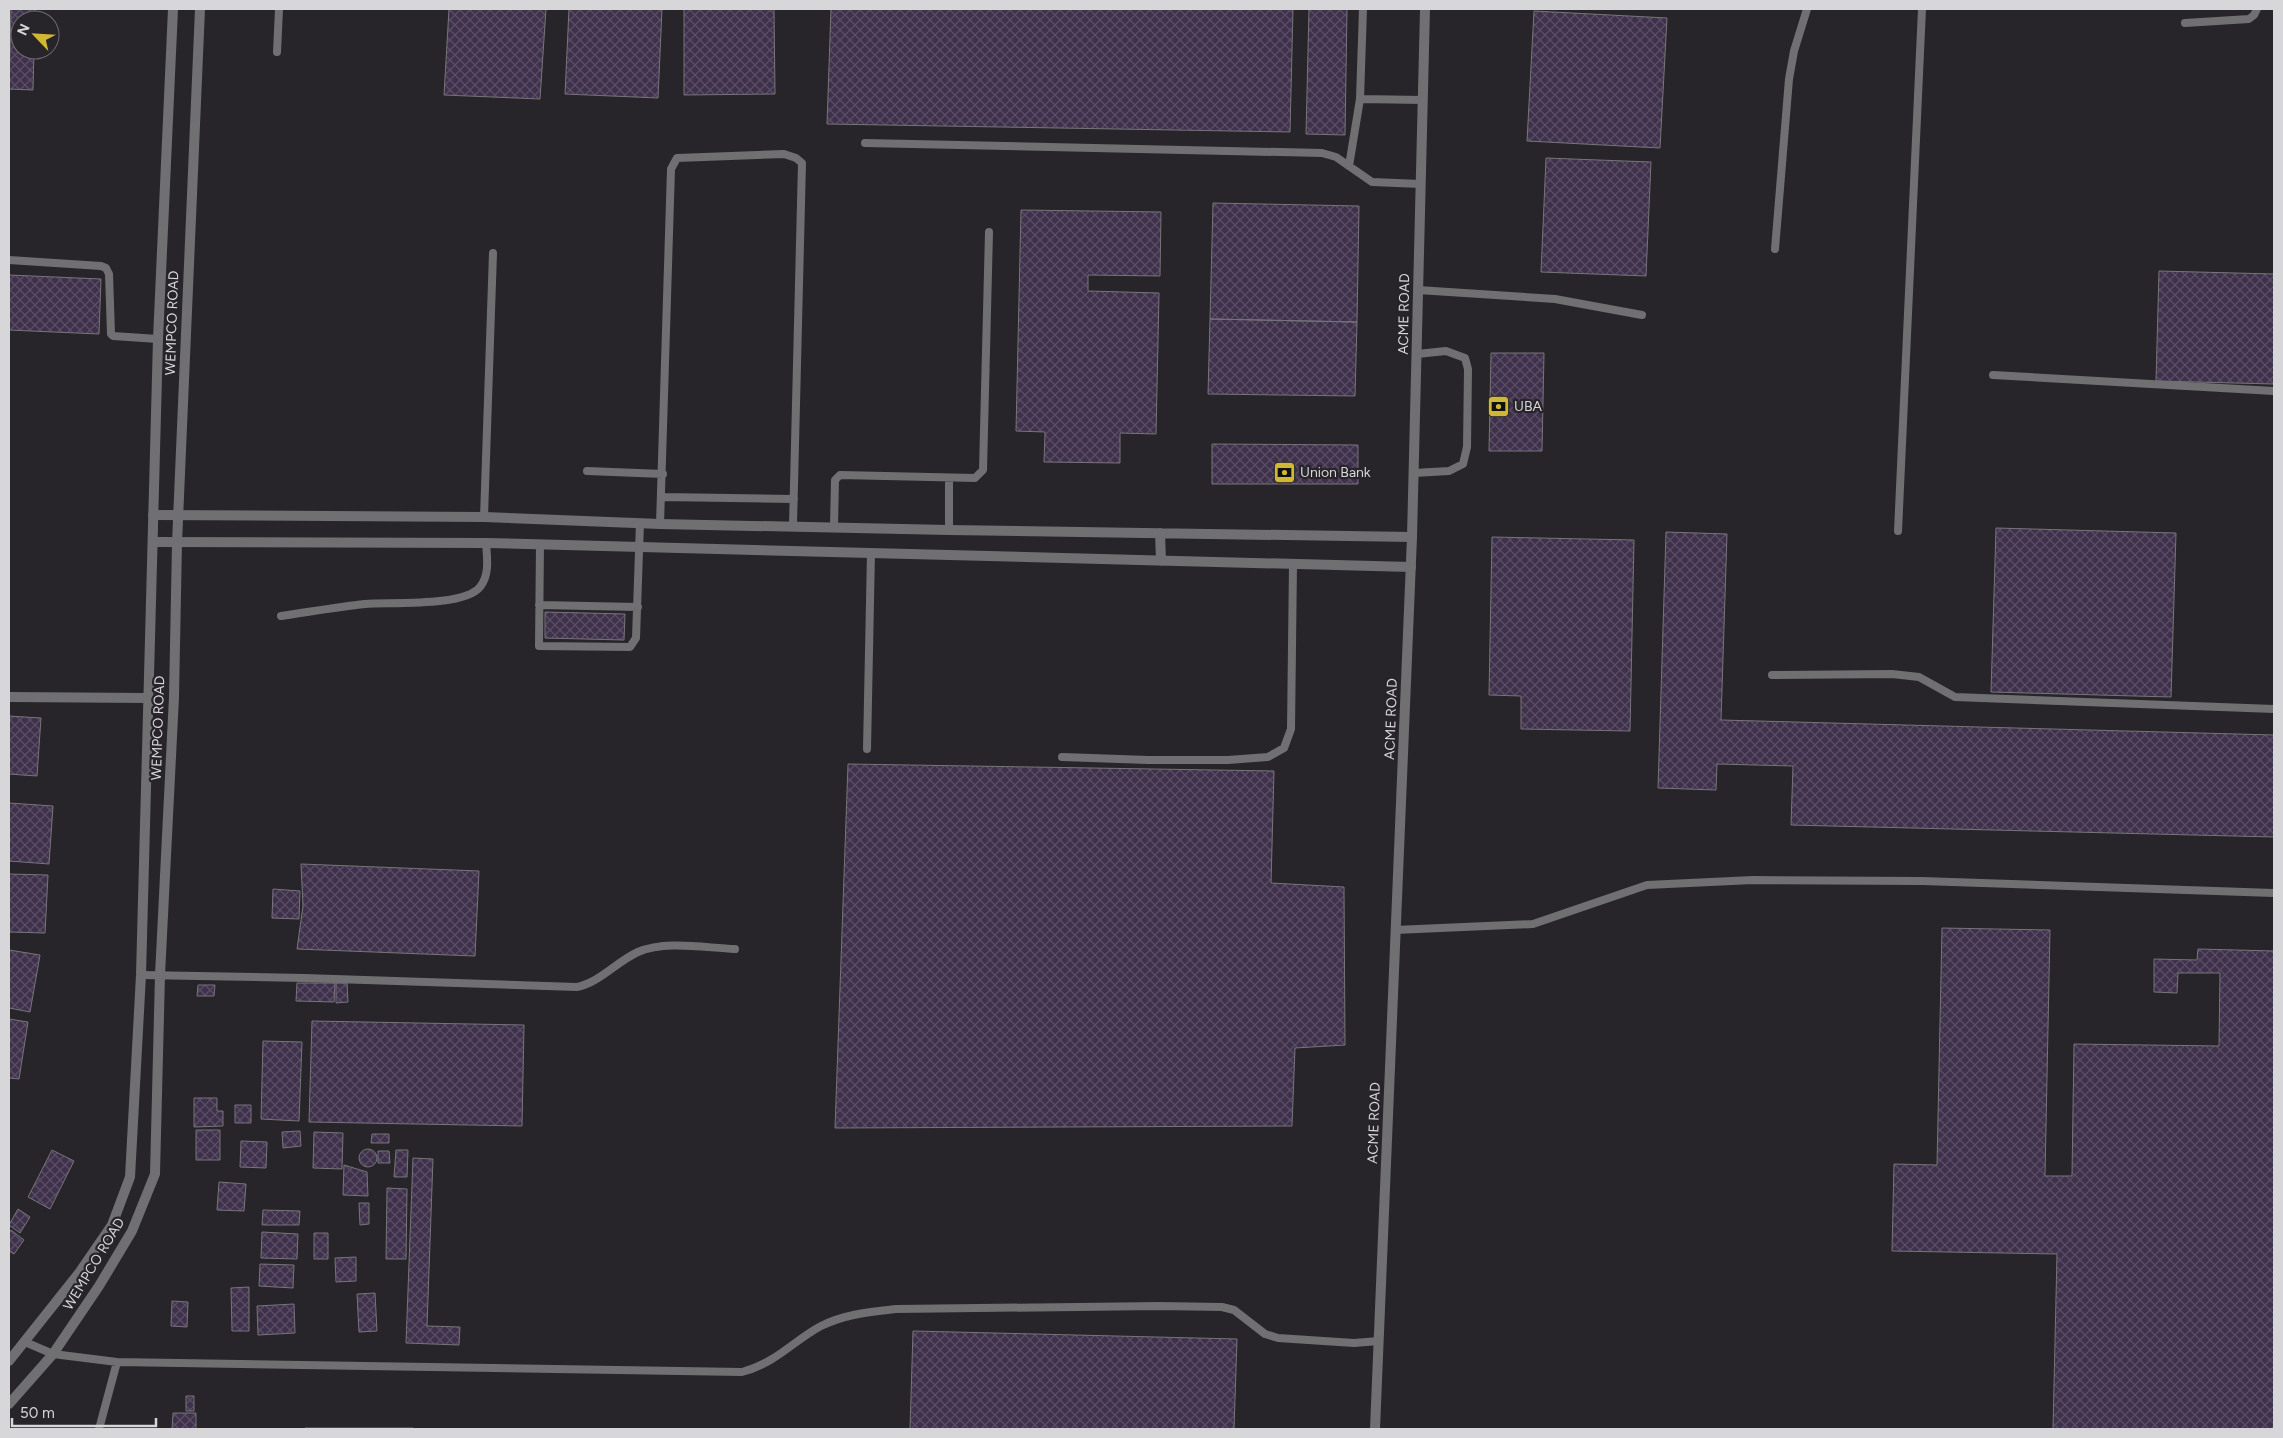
<svg xmlns="http://www.w3.org/2000/svg" width="2283" height="1438" viewBox="0 0 2283 1438" font-family="Figtree,sans-serif">
<defs>
<pattern id="building-cross-hatch" width="8" height="8" patternUnits="userSpaceOnUse" patternTransform="scale(1.25)"><rect width="8" height="8" fill="#3f314c"/><path d="M0 0l8 8M0 8l8-8" fill="none" stroke="#5a4e65"/></pattern>
</defs>
<rect width="100%" height="100%" fill="#272529"/>
<path fill="url(#building-cross-hatch)" stroke="#77757a" d="M11,9H35V20H20V50H34L33,90L9,89Z
M449,9H546L540,99L444,95Z
M569,9H662L658,98L565,94Z
M684,9H774L775,94L684,95Z
M831,9H1293L1290,132L827,124Z
M1309,9H1347L1345,135L1306,134Z
M1534,11L1667,18L1660,148L1527,141Z
M1546,158L1651,162L1646,276L1541,272Z
M1213,203L1359,206L1357,322L1210,319Z
M1021,210L1161,212L1160,276L1088,275V291L1159,293L1156,434L1120,433V463L1044,462L1045,432L1016,431Z
M2159,271L2274,274V384L2156,381Z
M9,275L101,279L99,334L9,330Z
M1210,319L1357,322L1355,396L1208,394Z
M1491,353H1544L1542,451H1489Z
M1212,444L1358,445V484H1212Z
M1996,528L2176,533L2171,697L1991,692Z
M1666,532L1727,534L1721,720L2274,735V837L1791,825L1793,766L1717,764L1716,790L1658,788Z
M1492,537L1634,540L1630,731L1521,729V696L1489,695Z
M545,612L625,614L624,640L545,638Z
M9,716L41,718L37,776L9,774Z
M848,764L1274,771L1271,883L1344,887L1345,1045L1295,1048L1292,1126L835,1128Z
M9,803L53,806L49,864L9,861Z
M301,864L479,871L475,956L297,949L303,906Z
M9,874L48,875L45,933L9,932Z
M273,889L300,891L299,919L272,918Z
M1942,928L2050,930L2045,1176H2072L2074,1044L2219,1046L2220,973H2178L2177,993L2154,992V959L2197,960L2198,949L2274,951V1429H2053L2057,1254L1892,1251L1894,1164L1937,1165Z
M9,950L40,955L30,1012L9,1008Z
M297,983H335L334,1002L296,1001Z
M336,983H347L348,1002L336,1003Z
M198,985H215L214,996H197Z
M9,1019L28,1022L19,1079L9,1078Z
M312,1021L524,1025L522,1126L309,1122Z
M263,1041L302,1042L299,1121L261,1119Z
M194,1098H217V1111H223V1126L194,1127Z
M235,1105H251V1123H235Z
M196,1130H220V1160H196Z
M300,1131L301,1146L283,1148L282,1132Z
M314,1132L343,1133L342,1169L313,1168Z
M372,1134H389V1143H371Z
M241,1141L267,1142L266,1168L240,1167Z
M359 1158a9 9 0 1 1 18 0a9 9 0 1 1-18 0Z
M52,1150L74,1161L50,1209L28,1197Z
M396,1150H408L407,1177H394Z
M378,1151H389L390,1163H378Z
M413,1158L433,1159L427,1326L460,1327L459,1345L406,1343Z
M344,1165L367,1172L368,1196L343,1195Z
M219,1182L246,1184L244,1211L217,1210Z
M387,1188L407,1189L406,1259H386Z
M359,1203H369V1224L360,1225Z
M18,1209L30,1217L20,1233L9,1225Z
M263,1210L300,1211L299,1225H262Z
M11,1230L24,1240L14,1254L9,1251V1233Z
M262,1232L298,1234L297,1259L261,1258Z
M314,1233H328V1259H314Z
M356,1257V1281L336,1282L335,1258Z
M260,1264L294,1265L293,1288L259,1286Z
M249,1287V1331H232L231,1288Z
M375,1293L377,1331L359,1332L357,1294Z
M172,1301L188,1302L187,1327L171,1326Z
M294,1304L295,1333L258,1335L257,1306Z
M913,1331L1237,1339L1234,1429H910Z
M186,1396H194V1411H186Z
M173,1413H196V1429H172Z
M305,1428H413V1429H305Z"/>
<g fill="none" stroke-linecap="round" stroke-linejoin="round">
<path stroke="#706f71" stroke-width="8" d="M2185,23L2249,19L2254,15L2257,9
M277,52L279,9
M1360,99L1423,100
M865,143L1322,153L1336,157L1372,182L1421,184
M1349,166L1360,99L1363,9
M1775,249L1789,79L1794,51L1807,9
M9,260L101,266L106,268L109,274L111,334L113,336L158,339
M1418,290L1555,299L1642,315
M1993,375L2274,391
M587,471L663,474
M1414,473L1449,471L1463,464L1467,447L1468,369L1465,358L1446,351L1417,354
M662,497L794,499
M484,517L493,253
M660,524L671,169L677,158L784,154L796,158L802,163L793,525
M834,526L835,480L840,475L975,478L983,470L989,232
M949,530V478
M1898,531L1922,9
M540,544L539,646L630,647L636,638L640,523
M539,605L638,607
M281,616C309,612 337,607 365,604C390,602 464,607 480,587C490,575 487,557 486,543
M1772,675L1892,674L1919,677L1955,697L2274,709
M867,749L871,552
M1062,757L1148,760H1228L1268,757L1284,748L1291,729L1293,564
M1395,930L1533,924L1647,885L1753,880L1922,881L2274,893
M141,975L304,978L577,987C600,982 616,962 638,952C666,940 705,948 735,949
M25,1342L53,1354L117,1362L742,1372C776,1363 793,1341 821,1326C845,1314 870,1312 896,1309L1159,1306L1222,1307L1234,1310L1265,1334L1278,1338L1354,1343L1379,1341
M99,1429L117,1362"/>
<path stroke="#706f71" stroke-width="10" d="M153,515L484,517L660,524L949,530L1412,537
M1160,533L1161,561
M153,542L486,543L1411,567
M9,697L147,698"/>
<path stroke="#706f71" stroke-width="10" d="M9,1361L79,1273L112,1225L130,1177L141,975L158,339L173,9
M9,1404L53,1354L99,1286L132,1231L155,1174L160,975L174,697L177,543L200,9
M1375,1429L1412,537L1425,9"/>
</g>
<defs>
<symbol id="bank-square" viewBox="-11 -11 22 22"><rect x="-9" y="-9" width="18" height="18" rx="4" fill="#d0b736" stroke="#272529"/><path d="M-6-4H6V4H-6ZM0-2.3a2.3 2.3 0 1 0 0 4.6a2.3 2.3 0 1 0 0-4.6Z" fill="#111"/></symbol>
</defs>
<g fill-rule="evenodd">
<use href="#bank-square" x="1486" y="394" width="25" height="25"/>
<use href="#bank-square" x="1272" y="460" width="25" height="25"/>
</g>
<g text-anchor="middle" dominant-baseline="central" stroke-width="4.5" stroke-linejoin="round" paint-order="stroke">
<g font-size="14" fill="#d7d6d9" stroke="#272529">
<text transform="translate(1404 314) rotate(-89)">ACME ROAD</text>
<text transform="translate(172 323) rotate(-88)">WEMPCO ROAD</text>
<text transform="translate(1391 719) rotate(-88)">ACME ROAD</text>
<text transform="translate(158 728) rotate(-88)">WEMPCO ROAD</text>
<text transform="translate(1374 1123) rotate(-88)">ACME ROAD</text>
<text transform="translate(94 1264) rotate(-59)">WEMPCO ROAD</text>
</g>
<g font-size="14" fill="#d7d6d9" stroke="#272529" text-anchor="start">
<text x="1514" y="406">UBA</text>
<text x="1300" y="472">Union Bank</text>
</g>
</g>
<rect width="2283" height="1438" fill="none" stroke="#d7d6d9" stroke-width="20"/>
<g transform="translate(35 35) rotate(295)"><circle r="24" fill="#272529" stroke="#6d6c6f"/>
<path d="M0-4L9 19L0 12L-9 19Z" fill="#d0b736"/>
<text y="-8" font-size="14" font-weight="bold" text-anchor="middle" fill="#d7d6d9">N</text>
</g>
<path d="M12 1418v8h144v-8" fill="none" stroke="#d7d6d9" stroke-width="2.5"/>
<text x="20" y="1418" font-size="15" fill="#d7d6d9" stroke="#272529" stroke-width="4" paint-order="stroke">50 m</text>
</svg>
